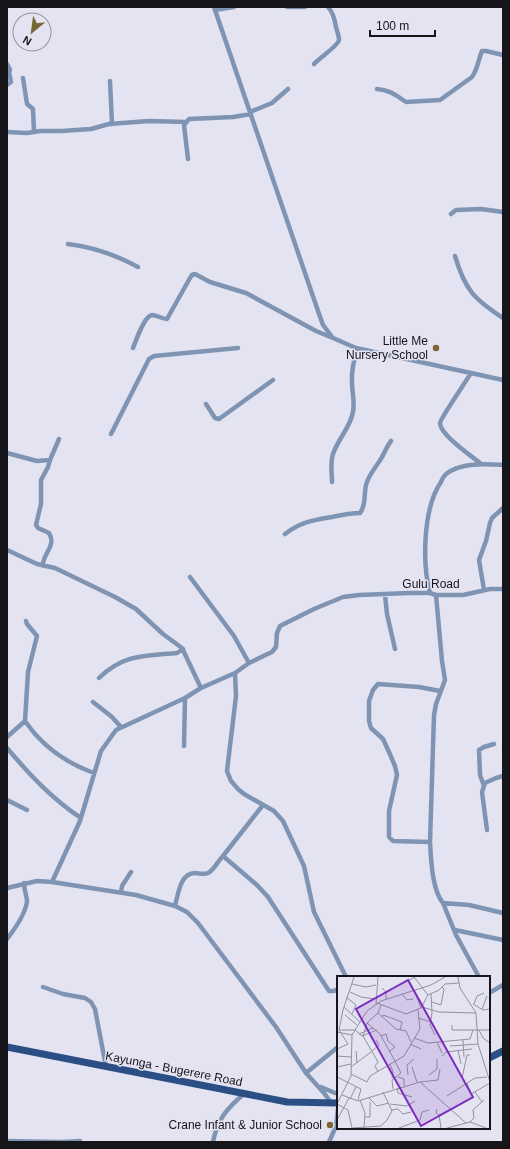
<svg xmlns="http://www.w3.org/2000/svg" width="510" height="1149" viewBox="0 0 510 1149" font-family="Arial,sans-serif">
<rect width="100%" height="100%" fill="#e4e3f2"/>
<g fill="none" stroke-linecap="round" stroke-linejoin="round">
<path stroke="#7f94b2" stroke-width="4.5" d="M214,7L318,311L323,325L333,338L356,348L503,380
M287,7H305
M215,10L234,7
M7,64L10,70L9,72L11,82L7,85
M314,64C319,58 338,46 339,40C339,36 337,31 336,27C335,21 333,12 328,7
M23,78L27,104L33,109L34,132
M110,81L112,124
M377,89C392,91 394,94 406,102L440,100L472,77C478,69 478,60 482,51H486L503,55
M250,112L272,103L288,89
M7,132L27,133L40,131H62L91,129L109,124L149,121L186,122
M188,159L184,125L189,119L233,117L251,114
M451,214L456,210L481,209L503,212
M68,244C92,247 116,255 138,267
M455,256C465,290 474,299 503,318
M133,348C136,341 144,316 152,315C157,315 162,319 167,319L190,278L192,275L195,274L210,282L246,293L316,331L333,338
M471,373C467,380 440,419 440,423C440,435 472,456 481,464
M206,404L215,418L219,419L273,380
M111,434L149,359L154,356L238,348
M7,453L37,461L50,460L59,439
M332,482C332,473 330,463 333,454C338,439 350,428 353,412C355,401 352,392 352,382C351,371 355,359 356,348
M285,534C300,522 314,520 332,517C341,515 350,513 360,513C367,504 363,492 367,482C370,473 377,466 382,457C385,452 387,446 391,441
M7,550L37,564L55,568L115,597L136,609L163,634L182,648L201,688
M43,566C42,554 57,546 49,533L38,528L36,525L41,504V480L48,467L50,460
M190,577L234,636L249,663
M484,590L479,560L486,541L490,523L492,518L503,508
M430,593C422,563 423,508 441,482C442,479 444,476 446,474C462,462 485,464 503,465
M385,595L387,614L395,649
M436,595L442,661L445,680L436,704L434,715L430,842C431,859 432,890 443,903L456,935L479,977
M235,673L236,696L227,771L231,781L238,789L244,794L274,811L283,821L304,866L314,912L346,977
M99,678C124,654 144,656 177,653L183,649
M93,702L112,717L121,727
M25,721C42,746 66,763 94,773
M7,737L25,721L28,672L37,636L27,624L26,621
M184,746L185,698
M7,748C29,774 52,799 81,818
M484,786L480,775L479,750L484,747L494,744
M7,800L27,810
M263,805L223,856L257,885L268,897L329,991H334L338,989
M487,830L482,792L485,783L496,778L503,776
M430,842L393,841L389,837V811L397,775L395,766L389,752L383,739L371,728L369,721V701L373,690L378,684L419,687L440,691
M52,882L80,821L101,751L116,730L185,698L201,688L235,673L249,663L272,652L276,647L277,633L280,626L314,609L343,597L359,595L409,593H430L436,595H463L490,589H503
M7,888L37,881L52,882L136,895L175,906L187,912L198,923L276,1027L306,1073L324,1093L332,1104
M121,892L122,886L131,872
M443,903L469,905L503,913
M175,906C178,895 180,873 195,873C199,873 203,875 208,873C214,870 218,861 223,856
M455,930L503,940
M7,939C14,930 25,914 27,902C27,896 24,890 24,883
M43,987L63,994L85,998L91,1002L95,1009L106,1067
M489,993L503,985
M306,1073L338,1047
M321,1087L335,1093H338
M7,1141L61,1142L80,1141
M213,1142C217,1120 227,1108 244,1094
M329,1142L336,1126L338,1109"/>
<path stroke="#2b4f84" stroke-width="7" d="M7,1047L287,1102L338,1103
M489,1058L503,1051"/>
</g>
<g fill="#7a6534" stroke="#e4e3f2" stroke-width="1.5">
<circle cx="436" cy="348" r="4"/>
<circle cx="330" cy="1125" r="4"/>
</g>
<g text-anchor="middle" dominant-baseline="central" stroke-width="3" stroke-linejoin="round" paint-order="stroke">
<g font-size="12" fill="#16151a" stroke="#e4e3f2" text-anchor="end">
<text x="428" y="341">Little Me<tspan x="428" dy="14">Nursery School</tspan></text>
<text x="322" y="1125">Crane Infant &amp; Junior School</text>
</g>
<g font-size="12" fill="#16151a" stroke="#e4e3f2">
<text x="431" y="584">Gulu Road</text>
<text transform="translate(174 1069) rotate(11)">Kayunga - Bugerere Road</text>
</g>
</g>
<g transform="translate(337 976)">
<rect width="153" height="153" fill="#e4e3f2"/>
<path fill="none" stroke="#92919c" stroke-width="1" d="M77,1L91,19M121,1L123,12L139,37L141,68L153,106M15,8L29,11L39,9M63,9L78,1M45,12L49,16V23M77,14L84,32M13,16L24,21L38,23M65,18L70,24L76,23M94,18L95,37L93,49L98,59M9,21L19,29L15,38M95,26L104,29L107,13L105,11M40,27L69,38L84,32L91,19L102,14L108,8L122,7M39,28L41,1M136,28L146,34L153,33M137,28L140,20L147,17M44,29L41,37L59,53L69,55L74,66M7,31L23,46M85,31L102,36L139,37M145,33L150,20M8,39L20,49M45,41L46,39L65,46L63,54M81,42L94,46M30,47L43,58L58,85M115,49V54H136M2,54H18M18,54L25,60L40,54M142,54L146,62L153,67M0,56L15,59M22,58L36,52M26,60L41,86L38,90L41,96M26,60L30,47L41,37M44,60L49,58L51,65L58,71L52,76M77,62L91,67L133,63L136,54H153M126,64L127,81M100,66L105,77M11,68L2,54L6,34L17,1M73,68L84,73M113,70L141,68M0,73L11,68M121,74L124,88M19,75L20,87M35,75L42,69L39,64M0,80L14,81M105,80L109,76L135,73M53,88L56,96L55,102M0,91L14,88M14,91L34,76M75,91L80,106M14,98L30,106L33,100L67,80L83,53L81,34M71,99L70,89L77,83M92,99L100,93V83M0,101L24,113L21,124M61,101L67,103V110M125,102L130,79H133M83,106L101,104L103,93M130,107L134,118L153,107M60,112L61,117L75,121M56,113L55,104L64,97L58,85M138,116L145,126M5,119L21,125L83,106L129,147M110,120L138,102L150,101M31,121L40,130L52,127M13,123L19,111M23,124L28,137L27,152M0,128L11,134L15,152M0,128L14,100L15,59L30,35L44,25L94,9L108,1M53,128L70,130L78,125M100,133L99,137L102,139L114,133M54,134L61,133L66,138L74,136M102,139L104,152M28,141H33V126M0,144L12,122M133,146L137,142L136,134L147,124M15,152L44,150L50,144L55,135L46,116M62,152L83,144L85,136L92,134M110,152L133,146L149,152"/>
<path fill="#7b2cbf" fill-opacity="0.15" stroke="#7b2cbf" stroke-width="2" d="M71,4L136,121L84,150L19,33Z"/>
<rect width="153" height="153" fill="none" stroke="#16151a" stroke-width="2"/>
</g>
<rect width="510" height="1149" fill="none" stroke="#16151a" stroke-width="16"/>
<g transform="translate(32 32) rotate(209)"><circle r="19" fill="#e4e3f2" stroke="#92919c"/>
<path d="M0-3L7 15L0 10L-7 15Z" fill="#7a6534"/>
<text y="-6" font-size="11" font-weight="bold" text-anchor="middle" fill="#16151a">N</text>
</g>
<path d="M370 30v6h65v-6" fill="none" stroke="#16151a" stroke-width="2"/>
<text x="376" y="30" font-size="12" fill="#16151a" stroke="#e4e3f2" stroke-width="3" paint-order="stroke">100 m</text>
</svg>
